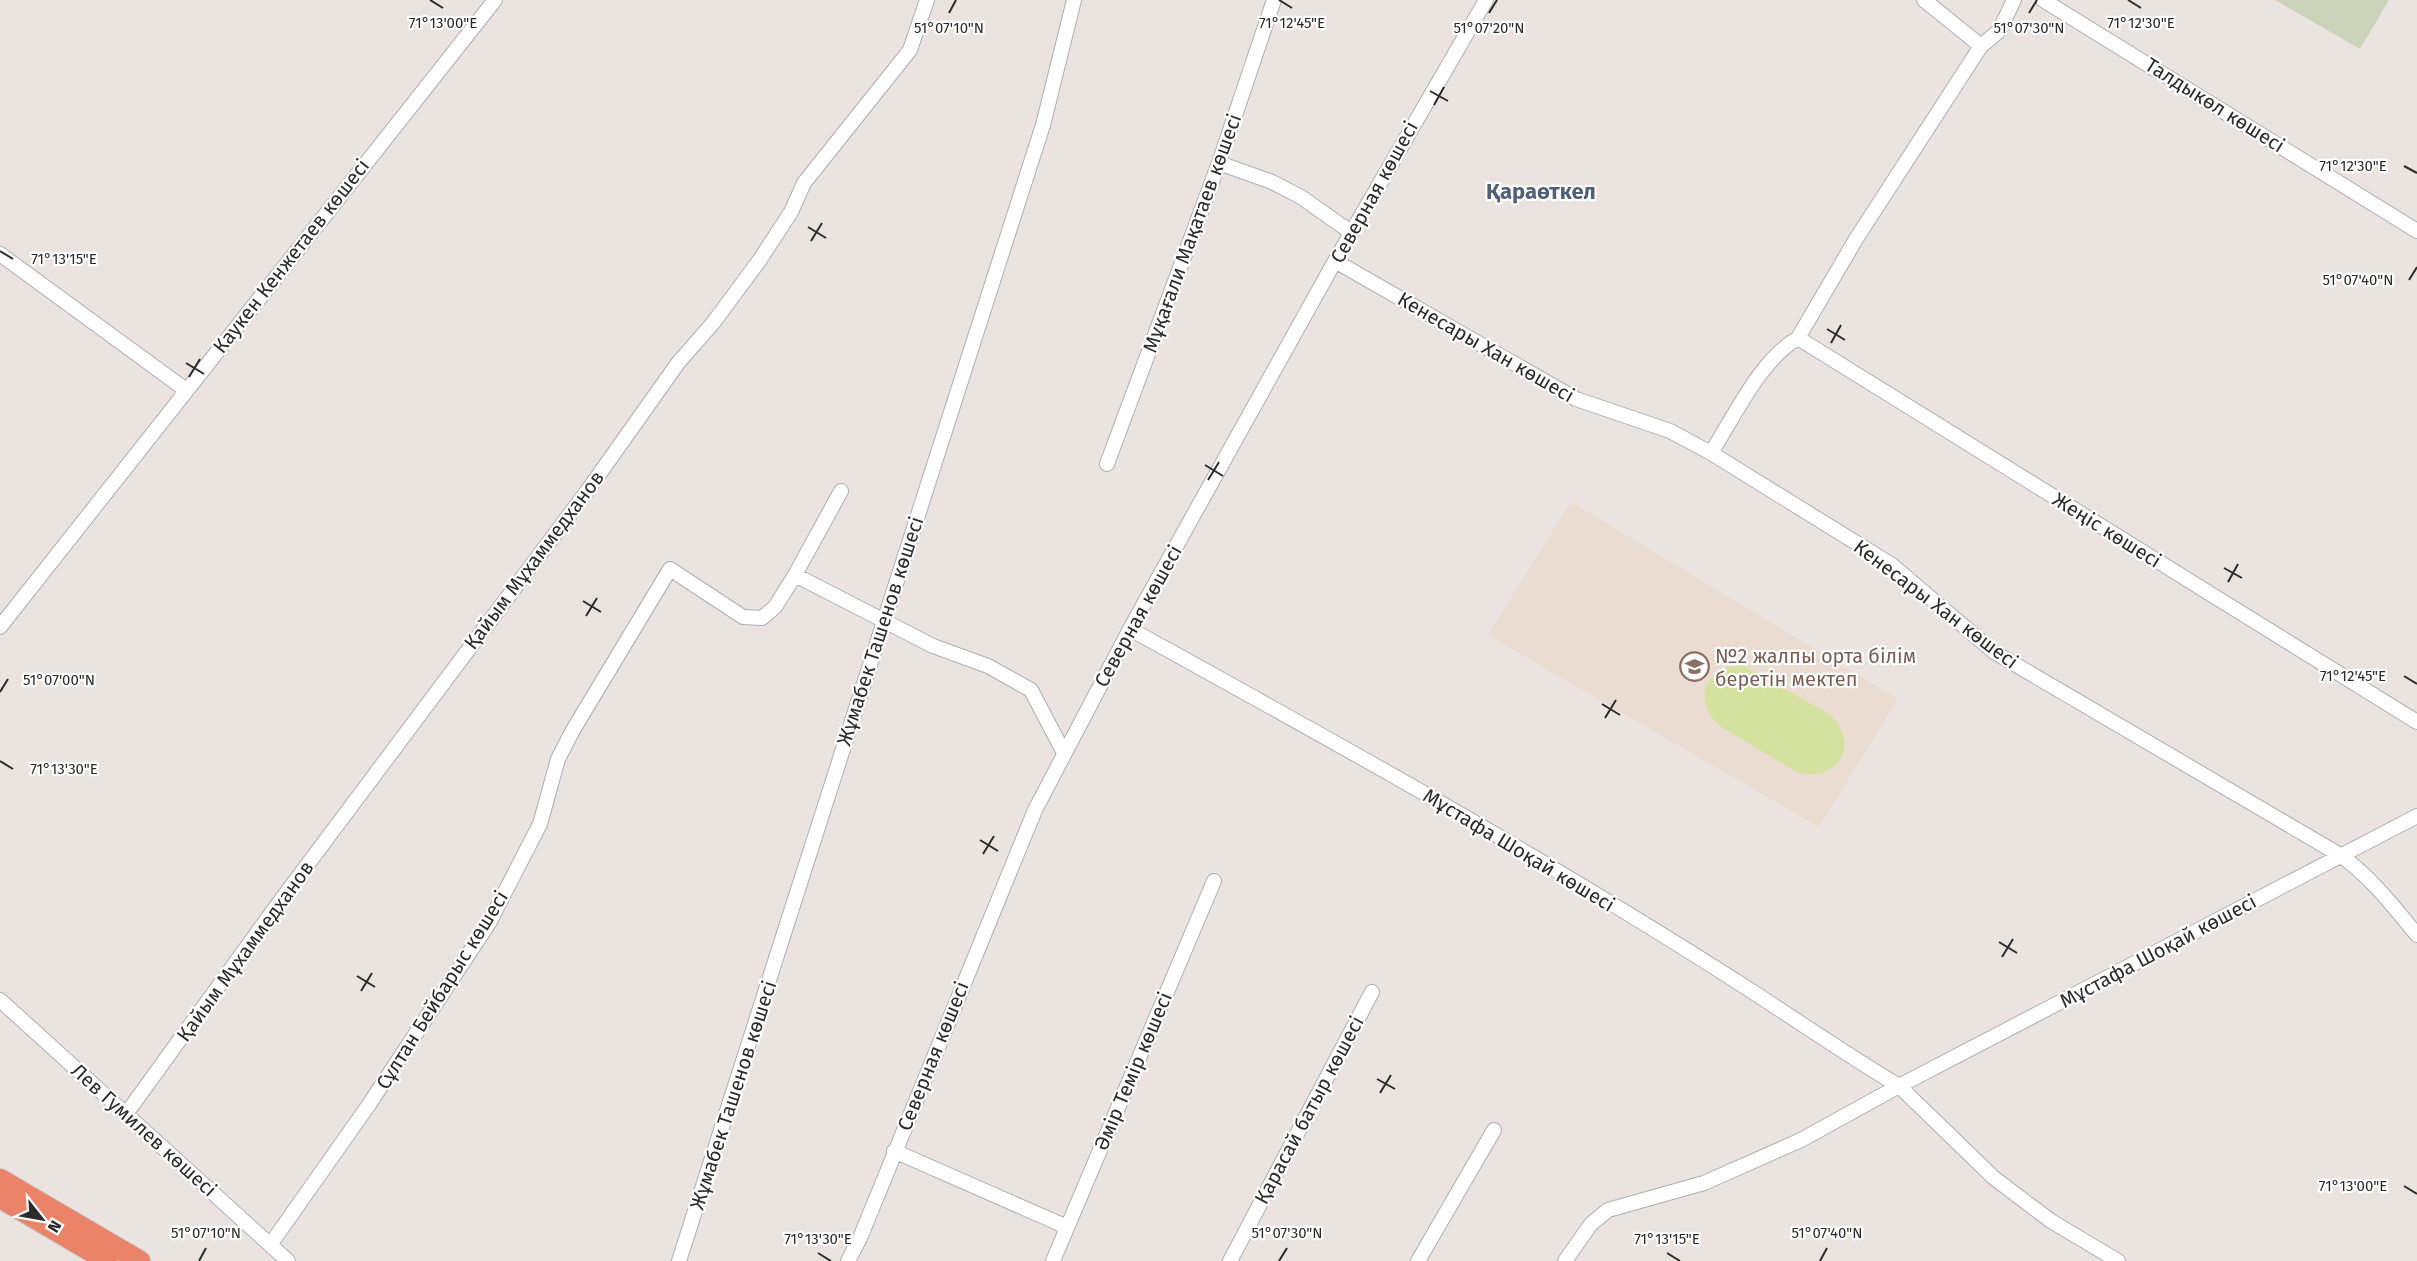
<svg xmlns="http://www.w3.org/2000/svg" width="2417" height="1261" viewBox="0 0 2417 1261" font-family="'Fira Sans',sans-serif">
<rect width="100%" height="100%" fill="#ebe3df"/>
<path fill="#eadcd0" d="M1571,502L1898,699L1819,827L1488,635Z"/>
<path fill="#cbd3b8" d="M2275,0H2389L2360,49Z"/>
<path fill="#d4e19f" d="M1742,665L1829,714C1862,744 1837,786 1795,771L1720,726C1692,701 1704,667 1742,665Z"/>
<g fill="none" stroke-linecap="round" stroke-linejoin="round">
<defs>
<path id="minor" d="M1924,0L1981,46
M2043,0L2417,231
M1219,163L1272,182L1301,197L1352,233
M0,254L186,390
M1335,261L1576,399L1670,431L1711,453L1892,565L1994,652L2340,855C2371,877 2393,906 2417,935
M1798,338L2417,722
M1711,453C1734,417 1760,360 1798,338L1856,239L1981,46L1999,31L2014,0
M1107,464L1219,163L1274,0
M795,575L841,491
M0,627L495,0
M1130,629C1335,742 1541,856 1739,983C1792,1017 1844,1053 1899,1086L2417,816
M0,1000L288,1261
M126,1114L278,904L588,490L678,363L713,323L759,261L791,212L804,183L910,50L927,0
M894,1151L1067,1227
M270,1245L368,1106L489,923L540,824L558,759L573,730L670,569L743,617L762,618L775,607L795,575L933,646L988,666L1031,690L1064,753
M679,1261L1043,125L1074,0
M848,1261L860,1238L1035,810L1130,629L1335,261L1486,0
M1053,1261L1214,881
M1230,1261L1372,992
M1418,1261L1494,1130
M1565,1261L1591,1224L1608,1210L1704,1183L1801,1140L1899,1086L1994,1178L2051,1221L2118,1261"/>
<path id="highway" d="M0,1179L140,1261
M0,1198L107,1261"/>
</defs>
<use href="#minor" stroke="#abb0b6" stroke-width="16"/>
<use href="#highway" stroke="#c4c4c4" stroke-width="22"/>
<use href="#minor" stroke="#fff" stroke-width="14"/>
<use href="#highway" stroke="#eb8369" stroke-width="20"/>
</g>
<path fill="none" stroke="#2b2b2b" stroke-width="2" d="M430,0L443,8M1279,0L1292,8M2128,0L2141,8M949,13L956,0M1489,13L1497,0M2029,13L2037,0M1430,91L1448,101M1434,105L1444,87M2404,166L2417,173M808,227L826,238M811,241L822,223M0,251L13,259M2409,280L2417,267M1827,329L1845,340M1831,343L1841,325M186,363L204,374M189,377L200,359M1205,465L1223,476M1208,480L1219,462M2224,568L2242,578M2228,582L2238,564M583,601L601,612M586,616L597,598M2404,676L2417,684M0,692L8,679M1602,704L1620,715M1605,718L1616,700M0,761L13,769M980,840L998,851M983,854L994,836M1999,942L2017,953M2002,957L2013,939M357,976L375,987M361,991L372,973M1377,1079L1395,1089M1380,1093L1391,1075M2404,1186L2417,1194M818,1253L831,1261M1667,1253L1680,1261M199,1261L206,1248M1279,1261L1287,1248M1820,1261L1827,1248"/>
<defs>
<symbol id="school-ring" viewBox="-11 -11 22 22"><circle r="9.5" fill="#fff" stroke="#8d6e63" stroke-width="1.5"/><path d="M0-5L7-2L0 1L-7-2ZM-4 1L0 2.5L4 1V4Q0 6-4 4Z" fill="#8d6e63"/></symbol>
</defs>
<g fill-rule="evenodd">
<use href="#school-ring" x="1678" y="650" width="33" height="33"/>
</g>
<g text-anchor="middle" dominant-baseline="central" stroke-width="4.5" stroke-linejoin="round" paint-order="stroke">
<g font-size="20" fill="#2b2b2b" stroke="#fff">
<text transform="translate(2215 105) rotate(32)">Талдыкөл көшесі</text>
<text transform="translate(1374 192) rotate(-61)">Северная көшесі</text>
<text transform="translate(1192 233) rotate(-70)">Мұқағали Мақатаев көшесі</text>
<text transform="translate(291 256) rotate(-52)">Каукен Кенжетаев көшесі</text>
<text transform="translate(1486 347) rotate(30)">Кенесары Хан көшесі</text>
<text transform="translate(2107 530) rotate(32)">Жеңіс көшесі</text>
<text transform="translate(534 560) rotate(-53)">Қайым Мұхаммедханов</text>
<text transform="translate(1936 604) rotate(37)">Кенесары Хан көшесі</text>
<text transform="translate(1138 616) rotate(-61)">Северная көшесі</text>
<text transform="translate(880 631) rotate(-72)">Жұмабек Ташенов көшесі</text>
<text transform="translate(1519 850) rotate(31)">Мұстафа Шоқай көшесі</text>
<text transform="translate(245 951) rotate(-54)">Қайым Мұхаммедханов</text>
<text transform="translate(2158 951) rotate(-28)">Мұстафа Шоқай көшесі</text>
<text transform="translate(442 990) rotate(-58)">Сұлтан Бейбарыс көшесі</text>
<text transform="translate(933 1056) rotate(-68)">Северная көшесі</text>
<text transform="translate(1133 1071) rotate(-67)">Әмір Темір көшесі</text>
<text transform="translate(733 1095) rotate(-72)">Жұмабек Ташенов көшесі</text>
<text transform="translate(1309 1110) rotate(-62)">Қарасай батыр көшесі</text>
<text transform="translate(144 1130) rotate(42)">Лев Гумилев көшесі</text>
</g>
<g font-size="20" fill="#785e54" stroke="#fff" text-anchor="start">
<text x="1715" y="656">№2 жалпы орта білім<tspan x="1715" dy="23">беретін мектеп</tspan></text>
</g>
<g font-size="22" font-weight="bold" fill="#506076" stroke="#fff">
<text x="1541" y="191">Қараөткел</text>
</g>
</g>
<g font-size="15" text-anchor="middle" fill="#2b2b2b" stroke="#fff" stroke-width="4.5" stroke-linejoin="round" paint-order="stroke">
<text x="443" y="28">71°13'00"E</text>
<text x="1292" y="28">71°12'45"E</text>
<text x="2141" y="28">71°12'30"E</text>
<text x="949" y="33">51°07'10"N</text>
<text x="1489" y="33">51°07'20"N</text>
<text x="2029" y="33">51°07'30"N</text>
<text x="2353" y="171">71°12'30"E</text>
<text x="64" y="264">71°13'15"E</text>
<text x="2358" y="285">51°07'40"N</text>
<text x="2353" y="681">71°12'45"E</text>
<text x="59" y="685">51°07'00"N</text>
<text x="64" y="774">71°13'30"E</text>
<text x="2353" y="1191">71°13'00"E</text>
<text x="206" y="1238">51°07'10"N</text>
<text x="1287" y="1238">51°07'30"N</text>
<text x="1827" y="1238">51°07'40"N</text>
<text x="818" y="1244">71°13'30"E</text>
<text x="1667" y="1244">71°13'15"E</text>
</g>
<g transform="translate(42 1219) rotate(121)" stroke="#ffffff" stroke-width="4.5" paint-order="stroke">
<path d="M0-4.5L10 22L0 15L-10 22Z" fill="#2b2b2b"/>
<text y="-9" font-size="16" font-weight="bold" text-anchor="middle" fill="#2b2b2b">N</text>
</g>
</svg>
